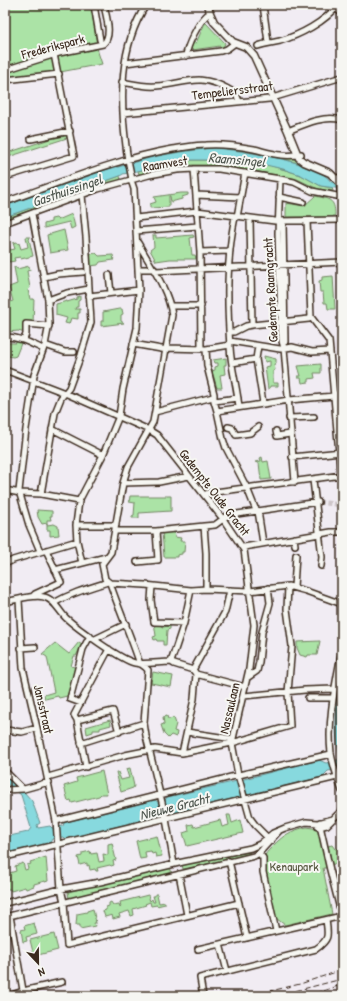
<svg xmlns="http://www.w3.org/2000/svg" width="347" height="1001" viewBox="0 0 347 1001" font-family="'Patrick Hand',sans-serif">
<rect width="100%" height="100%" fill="#f1ecf3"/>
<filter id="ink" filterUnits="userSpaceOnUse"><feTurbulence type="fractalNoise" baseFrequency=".025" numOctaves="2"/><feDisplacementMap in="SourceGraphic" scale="8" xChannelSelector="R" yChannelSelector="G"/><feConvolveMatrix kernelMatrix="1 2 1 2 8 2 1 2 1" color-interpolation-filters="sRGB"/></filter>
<g filter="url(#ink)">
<path fill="#abe3a6" stroke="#738662" d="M5,5H91L98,52L102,64L55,73L5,79Z
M205,23H206L225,43L223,48H220V46L192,50L191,48L194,42L196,43Z
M66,136L67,138L5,158V154L10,152L50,139Z
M205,147L237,149L285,158C296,159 293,158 301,164C276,156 238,148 213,149C188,149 163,156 140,160L139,158L181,150Z
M189,160H233L269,165L301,175L321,186L332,188L333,191L318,189L297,179L221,165H193L160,169L139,174L138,171Z
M120,176L121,180L97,187L5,220V217Z
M181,193H188V195L182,197V199L171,202L170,196H169V207L150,208V204L156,202L154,197Z
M315,196C329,199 335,199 335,215L332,217H286V203L304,206Z
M72,214L75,227L71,229L69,222L44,228V224L51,222V219L56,218L58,220Z
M64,230L68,250L50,253L47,235Z
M153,235H156V238L193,235L194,237L190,238L192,255H195L196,259H170L156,261L150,250L154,247Z
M26,237H30V238L29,239L33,256L21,259L20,257L14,258L15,261L9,262L8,260H5V253L7,252L5,246L9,245L10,250L15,249L13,243L17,242L18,244L19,243L21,249L28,247Z
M96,253L99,256L113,255L114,260L100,262L98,265L90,266V254Z
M29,266L30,270L27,271L30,288L28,290L30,299H34L33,323H26L25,333L18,331L8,332L5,323V304L13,301L9,287L17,284L14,267H16L17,269Z
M333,276L335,309H328L327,303H324L323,292H320L319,281L322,280V277Z
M80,296V300L78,301V307H76L75,309H80V313H78V319L71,318L69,324L65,323L67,318L56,315V304L67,301V302L77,299V297Z
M119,309H122L123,314L121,315V321L124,323L101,326V321H103V312Z
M17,339L22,341L16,356L13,357L8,356V354H5V343H16Z
M264,356L276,359V363L274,364L275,370L273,371V383H278V386H270V388L268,389L265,367L270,366V361L265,362Z
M226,358V365H224L225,374L220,375L222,388H217L212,371L215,370V367L218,366V363H214L213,360Z
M321,364V373H314L315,378L309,379V382L302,383L301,378H298V376H301L298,366Z
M262,457L263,462L268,461L271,479L261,480L259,463L255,462L261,461L260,458Z
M130,496H171V511L139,513V518H132V516L134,515L135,503L129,502Z
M37,510L52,511V516H50L51,520H47V525L54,524L58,526L59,535L50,536V530H47V523L42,524L38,517Z
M174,531L175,537L181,538L180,541H185L184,552H182V554L177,555V557H164L162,532Z
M154,622L161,623L162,627L170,626V629L167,630L166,645H163V641H157L156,639L154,640L153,637L156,636Z
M320,641L317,655H308L307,657L300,655L297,648V642Z
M79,642L82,644L76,656H74L71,666L77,668L71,693H68L67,696L59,698L58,696L45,699L44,695L54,692L47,657L42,654L55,643L69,654Z
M153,672L173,676L171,687L151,683Z
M167,716L168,719L174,718L176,724L174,731L177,732L176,737L171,735L168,738L164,734L161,725L164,724L163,717Z
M110,720L111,725L100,728V730H93V732L87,734L86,727Z
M130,768L134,786L133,788L121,792L116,772H118L121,780L129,778L126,769Z
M102,771L107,794H101L99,796L72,803L71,800L68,801L64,786L77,782L76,778Z
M227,815H230L232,823L240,820L243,833L187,846L183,833L189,831L188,825L193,824L194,827L220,820L222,827L229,825Z
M307,827L318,829L328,868H323L332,914L285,925L277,919L275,915C271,900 262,873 264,858C265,854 268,851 271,848C282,836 291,830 307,827Z
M157,836L162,856L156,857L155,853L152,854L151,851L145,852L146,858L140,859L136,841Z
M112,843L116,860L113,861L114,865L111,866L110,865L97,868L98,871H96L95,869L90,870L89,865L87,866V863L80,865L78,857L82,856V853L90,851L91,854L97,853L99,862L104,861L103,854L108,855V844Z
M332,845L335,849L342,847C342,854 339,862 332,865L328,846Z
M249,852L250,855L183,869L182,864Z
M46,857L48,881L45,882V881L34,884V886L26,889L25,887L11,891L10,889H5V883H7L6,881L10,879L9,877L6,878L5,871L6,874L16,871L15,866L23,863L25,870L28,869L27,865L31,864L30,862Z
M170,867L172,874L155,877L69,899L68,892Z
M155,894H157L159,903L165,902V904L157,906V905L151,906L150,902L145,904L146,905L133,909L134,915L131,916L129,911L119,914L120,917L113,919L112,915L105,917L103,911L106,910V907L109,906V903L111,902L113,905L119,904L120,908L121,907L120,902L148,895L150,901L152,899L153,902H155L153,896H155Z
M93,909L96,923H94L95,926L80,929V925H76L77,914L87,912V911Z
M34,923L37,934L26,937L27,941L23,942L21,930L25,929L24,926Z
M54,934L58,950L34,956L30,940Z"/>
<path fill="#87d9de" stroke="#699391" d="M214,148C238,150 319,161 331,182H342V189L321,186L301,175L283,169L253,162L233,160H189L123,174L120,176L5,217V206L116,166L118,167C126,165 134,162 142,160C162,154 193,150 214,148Z
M342,672V769L328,771L322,777L249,795C244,794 243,795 240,797L171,814L168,812L161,814L159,816L68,839H65L63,837L52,839L50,843L5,854V837L28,832L31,828L21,795L5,782V775L24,792L32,801L40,823L37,825L38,828L50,826L52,828L63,826L64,823L66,822L155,800L158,802L165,800L167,797L237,781L238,782L244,779L319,760L326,763L338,760L340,757C333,729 336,701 342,672Z"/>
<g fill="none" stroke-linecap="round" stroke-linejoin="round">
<path stroke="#cdc5c8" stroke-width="5" stroke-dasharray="5 2.5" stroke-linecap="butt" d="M318,502L342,505"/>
<defs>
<path id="minor" d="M94,5L100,40
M263,5L268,42
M336,8L342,14
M258,46C266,43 272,43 280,41C300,35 325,22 338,5
M186,56C187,45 199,22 207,15
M125,63L221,51L227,49L235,43
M5,70L59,53L103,44C113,36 106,16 104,5
M5,80L59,74
M122,82C133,84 145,87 156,86C186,84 198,72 228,89C234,92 237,94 239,101
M123,113L269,99L342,77
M288,131C305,124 324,115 342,120
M31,139L70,131
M194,169L200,252L201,349
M5,177L74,156L54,54
M280,179L278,233L281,322L282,341L284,348L295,482
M132,180C130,168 127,158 126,146C120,99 119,47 146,5
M196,195L241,197
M279,197L303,202
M5,202C60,183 115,159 173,149C183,148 195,145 206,145C221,144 238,146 254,149C271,153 284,158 301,154
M32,214L48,300L49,324L45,345L34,375L33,384L26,429L19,491L29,525L40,551
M235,217C226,260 227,303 230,347C231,367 237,387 239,407
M237,217L245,173
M136,218L197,211L275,221L342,220
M250,219L252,325
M283,221L285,342
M307,221L311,317L329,341L339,453L340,475
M5,223L98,189L149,175L177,170L194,169H219L280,179L294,182L312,191L342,197
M136,231L198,226
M200,252L230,251
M138,269H154
M155,271L342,262
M109,275L111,293
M44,277L58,274L83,272
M89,296L139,290
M48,300L67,293L89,289
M171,306H201
M230,332H234L246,326L252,325L309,319L311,317
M5,337C18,336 32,344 43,349
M24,340L26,334V324L49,326
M230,341L280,349L292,347L312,352L330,351
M133,344L167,350
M45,345L65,352H74
M258,346L256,359L263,403
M167,348L206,349L230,345
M206,349L207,366L214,394V401L217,411L223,439L226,448L247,488L255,508L258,511L263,543
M232,363L256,359
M5,370L65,393L149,430L157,435L164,444L223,519L244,550L254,625L249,669L232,743L238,775L250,818L256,826L271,841
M334,396L337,398H342
M214,401L238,398
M217,411L289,400L334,396L337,394H342
M155,412L213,397
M289,418L314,417
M228,427L232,428L236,435L250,433L258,427
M52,429L103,455
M276,431L277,436L290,434
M292,457L341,452
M313,480L322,557L321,566
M123,483L159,482L189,476
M5,490L20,493L41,494L79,501
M41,494L55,413L61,398L69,388L81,355L91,322L86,237L82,195
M204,495L208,493L342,475
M76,525H116
M204,526L206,553V589
M116,531H156L204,526L215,525L227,516L230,515L318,502
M294,538L295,545
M244,547L331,532H342
M137,562L158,560L156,531
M82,563L77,541L76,525L79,501L103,455L119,416L123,389L137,328L139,290L134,189L132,183
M5,564L13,560L77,541
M55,570L106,557
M110,583L105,579L102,564L111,552L123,483L128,467L153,422L172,315C168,289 151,266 138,243
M110,583L145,585L191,590L206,589L250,591L288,586L306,591L342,604
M110,583C119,610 131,637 140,664
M152,586L151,600L154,622L184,623
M294,587L296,555
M33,596L35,594L61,582L46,550
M19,600L23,668L37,728L56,821L61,889L64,902L67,945L239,903
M5,602C17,600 33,594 44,597C54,599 59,611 66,618C77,628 121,660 135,663C145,665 160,662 171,662L174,664L193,670
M54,603C71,593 89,588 108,582
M95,639L126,624
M21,648L35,647
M342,649C336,683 327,719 331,753C333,766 338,779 342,791
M171,662L184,623L191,590
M141,664L145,667L148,670L144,723L146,736L166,819L174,864
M193,670L225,612L230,590
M194,671L196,674L245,687
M247,678L257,671L259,662L262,632L270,603L268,588
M244,696L305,690L335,689
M308,698H333
M81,703L70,699L83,649L90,636
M77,720L113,711L119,732
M5,730L22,732L37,728
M187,732L233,739
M81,743L144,723
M182,753L194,699L196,674
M86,767L77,720L74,715L109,649
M5,771L23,789
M48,777L125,755L155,749L182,753L232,743L290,726L288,692L292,646L287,609L288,586
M5,790L24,789L49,782
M56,821L243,774L331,754
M320,822L321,830L330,870L342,917
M318,827L327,825L342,810
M259,853L263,858V872L276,931
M5,857L337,777
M229,861L247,938
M179,874L187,915
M5,903L61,889L100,882L183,862L251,848L260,844L273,833L285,828L306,822L318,823L333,819
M10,916L24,996
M5,917L254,856L259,853L279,831
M220,944L227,971
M198,949L342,916
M5,991L9,995
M9,996L23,991L62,982
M203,996L200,978L316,949C330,939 328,935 326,920"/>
<path id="major" d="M208,5L210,13L214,22L233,42L246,47L254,56L288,131L299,158L304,162L330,173L339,182
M339,178L342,198"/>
</defs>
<use href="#minor" stroke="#3b2a1e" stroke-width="8"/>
<use href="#major" stroke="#3b2a1e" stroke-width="9"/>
<use href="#minor" stroke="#f6f6f2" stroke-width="5"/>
<use href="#major" stroke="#f6f6f2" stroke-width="6"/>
<path stroke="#3b2a1e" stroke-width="1" stroke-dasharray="6 3" stroke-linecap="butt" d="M295,991L342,979
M250,996L300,984L342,970
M307,996L338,986
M330,996L342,990"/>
</g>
</g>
<g text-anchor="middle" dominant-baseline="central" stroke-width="4" stroke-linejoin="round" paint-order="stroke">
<g font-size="13" fill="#3b2a1e" stroke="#f6f6f2">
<text transform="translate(53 46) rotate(-15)">Frederikspark</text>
<text transform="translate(232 90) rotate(-7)">Tempeliersstraat</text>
<text transform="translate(165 163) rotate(-9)">Raamvest</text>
<text transform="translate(270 290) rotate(-93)">Gedempte Raamgracht</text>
<text transform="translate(215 492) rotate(52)">Gedempte Oude Gracht</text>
<text transform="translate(229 708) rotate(-77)">Nassaulaan</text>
<text transform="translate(44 709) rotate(77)">Jansstraat</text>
</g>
<g font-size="13" fill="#575840" stroke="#f6f6f2">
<text x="294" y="866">Kenaupark</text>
</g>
<g font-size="14" font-style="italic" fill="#4e564e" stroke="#f6f6f2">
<text transform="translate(237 159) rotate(5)">Raamsingel</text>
<text transform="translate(67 190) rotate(-19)">Gasthuissingel</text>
<text transform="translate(174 806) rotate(-14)">Nieuwe Gracht</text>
</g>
</g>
<rect width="347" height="1001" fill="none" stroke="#f6f6f2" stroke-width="20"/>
<rect x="10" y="10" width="327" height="981" fill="none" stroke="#3b2a1e" stroke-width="1.5" filter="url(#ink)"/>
<g transform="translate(38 963) rotate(158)" stroke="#f6f6f2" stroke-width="3" paint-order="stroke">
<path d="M0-3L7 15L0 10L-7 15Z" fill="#3b2a1e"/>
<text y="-6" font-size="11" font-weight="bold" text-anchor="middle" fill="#3b2a1e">N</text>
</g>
</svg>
